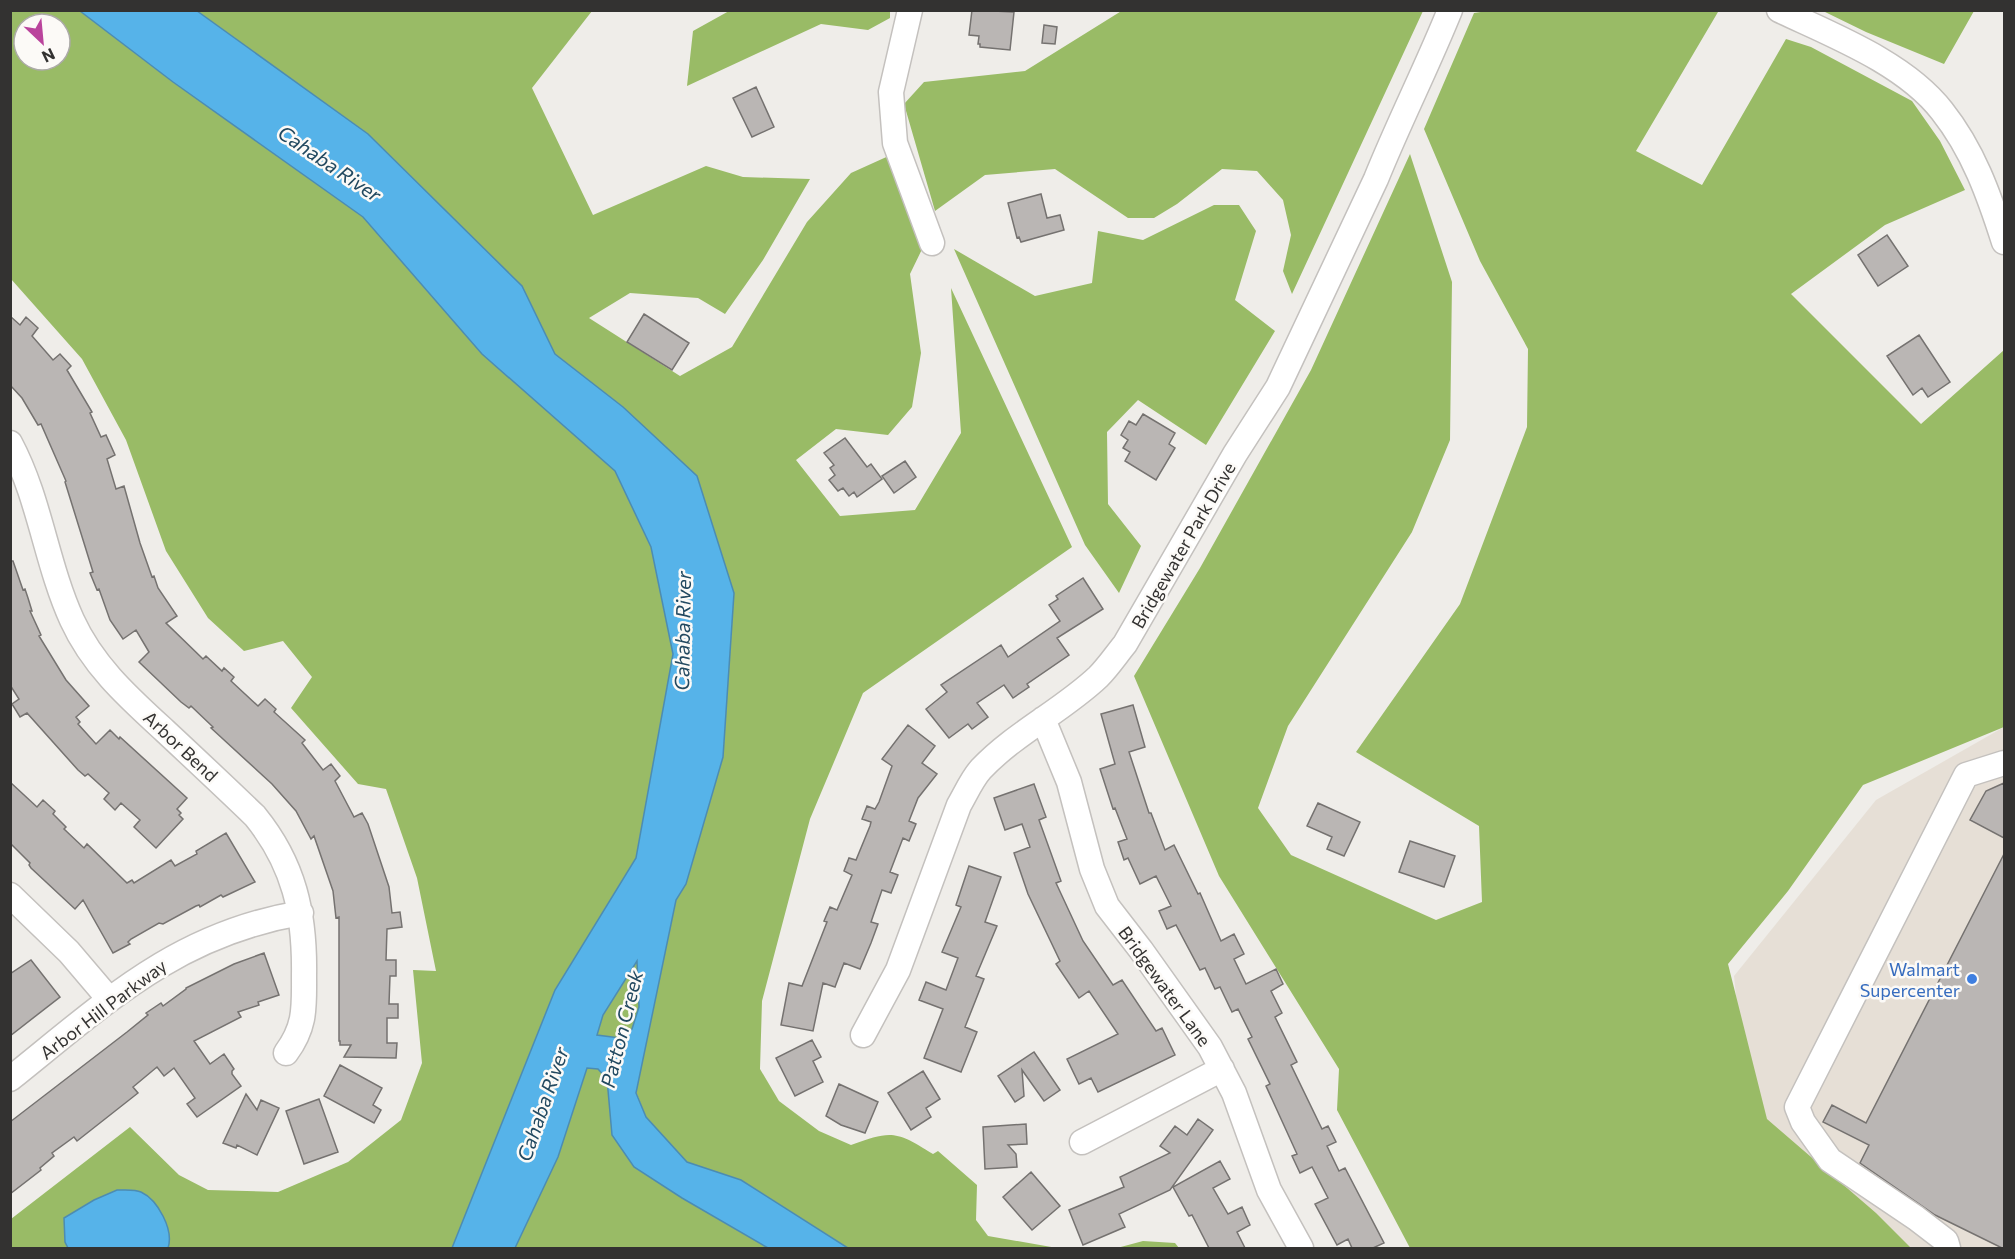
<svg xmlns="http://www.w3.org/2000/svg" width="2015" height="1259" viewBox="0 0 2015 1259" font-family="Commissioner,sans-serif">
<rect width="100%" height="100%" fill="#efede9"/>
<path fill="#e6dfd6" d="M2004,727V1248H1845L1748,1115L1734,976L1876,800Z"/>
<path fill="#9b6" fill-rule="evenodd" d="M1123,10L1423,11L1292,294L1283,271L1291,235L1283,200L1257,171L1222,169L1177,204L1154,218H1128L1055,169L985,175L935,211L904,104L924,82L1025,71Z
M1494,10L1718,12L1636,151L1702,185L1786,39L1811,47L1912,101L1940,141L1965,190L1885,225L1791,294L1921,424L2004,350V727L1863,785L1788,891L1728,964L1767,1119L1876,1213L1911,1248H1410L1337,1110L1339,1069L1219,876L1134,676L1200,568L1311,370L1410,154L1452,282L1450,440L1412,532L1288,726L1258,808L1291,855L1436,920L1482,902L1479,826L1356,752L1460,604L1527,427L1528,349L1480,261L1424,129L1474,13Z
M11,11H80L173,82L363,217L482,354L615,471L651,547L673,654L636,858L555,990L452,1248H11V1219L130,1127L179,1175L208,1190L278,1192L348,1162L401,1120L422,1063L413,970L436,971L417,878L386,789L358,784L291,708L312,677L283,641L244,651L208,618L166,551L126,440L82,359L11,279ZM24,24H60V60H24Z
M197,11H592L532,88L593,215L706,166L743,177L810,179L763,260L725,314L698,298L630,293L589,318L680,376L732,347L807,222L851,173L893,154L926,241L910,274L921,353L912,407L888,435L836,429L796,460L840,516L915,510L961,433L951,288L1072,547L863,693L810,819L762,1001L760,1069L779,1101L819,1131L851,1145C892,1130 896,1131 933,1154L938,1151L977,1185L976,1220L988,1236L1057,1248H848L741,1180L687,1162L646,1117L636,1092L676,900L686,884L723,757L734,593L623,407L555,354L522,286L368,134Z
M729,11V10L890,11V18L868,30L821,24L687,86L693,31Z
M1823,11H1974L1944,64L1866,32Z
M1214,205H1239L1256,231L1235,300L1275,331L1206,445L1138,400L1107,432L1108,504L1141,546L1119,593L1085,545L954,249L1035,296L1092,283L1098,231L1143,240Z
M638,960L639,1007L632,1029L620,1038L597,1035L603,1015Z
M587,1068L598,1069L607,1079L610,1098L634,1167L682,1198L768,1248H515L558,1157Z
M1143,1241L1175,1243L1179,1248H1117Z"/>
<path fill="#56b3e9" stroke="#4c8cb2" stroke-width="1.5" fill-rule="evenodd" d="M80,11H197L368,134L522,286L555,354L623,407L697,476L734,593L723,757L686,884L676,900L636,1093L646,1117L687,1162L741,1180L848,1248H768L682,1198L634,1167L612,1135L607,1079L598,1069L587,1068L558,1157L515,1248H452L555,990L636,858L673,654L651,547L615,471L482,354L363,217L173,82ZM637,961L639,1007L632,1029L620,1038L597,1035L603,1015Z
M117,1190C124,1190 135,1189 141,1192C158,1200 174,1230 168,1248H68L65,1242L64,1218L94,1200Z"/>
<path fill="#bab6b4" stroke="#757270" stroke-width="1.5" d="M972,10L1014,12L1010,50L980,47V44H978L979,36L969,35Z
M1044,25L1057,27L1055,44L1042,43Z
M756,87L774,127L752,137L733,98Z
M1041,194L1047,218L1060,215L1064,230L1021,242L1019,237L1017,238L1008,203Z
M1887,235L1908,266L1878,286L1858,255Z
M644,314L689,343L672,370L627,342Z
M10,316L20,325L26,317L38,328L32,336L53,360L60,354L71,366L67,370L92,412L90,413L101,437L106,435L115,455L107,459L116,489L124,486L140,543L152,577L154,576L158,588L177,616L166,623L203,659L206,656L222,671L224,668L234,677L231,681L258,706L265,699L276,709L274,712L305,740L302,743L323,770L331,764L340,776L335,781L354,817L362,813L368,824L389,887L392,913L400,912L402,927L387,929L386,960H396V976H390L389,1004H398V1018H387V1043H397L396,1058L344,1057L351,1045H340V1041H339V917L336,918L333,891L314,836L311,839L296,811L272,784L211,728L213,727L191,706L189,708L181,702L139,662L149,652L136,630L123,639L110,620L99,589L97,590L90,573L93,572L65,482L66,481L41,424L38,425L22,398L10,385Z
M1919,335L1950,382L1928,397L1922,388L1913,395L1887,356Z
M1143,414L1175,433L1169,444L1175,448L1156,480L1125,461L1130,452L1123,448L1128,440L1121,435L1129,421L1136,425Z
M845,438L867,467L871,464L882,479L857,497L854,492L849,496L843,488L838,491L829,480L835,475L830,468L834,465L824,453Z
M905,461L916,477L894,493L882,476Z
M10,561H13L23,590L25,589L28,598L32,611H30L41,635L39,636L66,680L89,706L76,717L80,722L78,724L96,744L110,730L119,739L120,737L187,798L177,809L181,813L179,815L183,819L156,848L134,827L140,820L121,803L115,810L104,799L109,793L88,774L85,776L78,770L27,713L20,717L12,704L19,699L10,685Z
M1083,578L1103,609L1057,638L1069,655L1027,684L1029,687L1013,698L1004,685L977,703L988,717L972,729L968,724L949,738L926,709L947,692L941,685L1001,645L1008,657L1060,621L1049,605L1058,599L1056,596Z
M1133,705L1145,747L1129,752L1149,813H1151L1165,850L1174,845L1198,894L1200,893L1221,941L1234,934L1244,954L1234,959L1246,984L1276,969L1283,984L1271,991L1282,1013L1275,1017L1297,1062L1291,1065L1322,1129L1328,1126L1336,1142L1327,1146L1339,1171L1345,1168L1384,1243L1373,1248H1352L1348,1239L1337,1245L1315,1204L1328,1198L1312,1167L1300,1173L1292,1156L1297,1154L1266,1086L1270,1084L1248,1039L1252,1037L1238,1009L1232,1012L1220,987L1215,989L1205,968L1200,970L1176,925L1167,929L1159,911L1171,906L1156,876L1140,884L1128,858L1124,860L1118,842L1127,839L1115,808L1113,809L1100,769L1115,764L1101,714Z
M908,725L935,746L922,763L937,774L918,798L909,821L916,824L909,841L903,838L890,872L898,875L891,893L882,890L871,922L878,924L871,943L860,969L844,963L835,987L823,983L813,1031L781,1025L789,983L802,986L827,922L824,921L830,907L837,910L852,875L844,871L849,858L856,860L870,826L871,822L862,819L867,806L875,809L879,802L892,766L882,759Z
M10,782L37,807L43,800L55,811L53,814L66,827L64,829L84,848L87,844L127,883L132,880L134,883L171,860L175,866L197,854L196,851L226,833L255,882L223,897L221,895L200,907L199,905L196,906L163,924L159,923L131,939L128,942L130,944L113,953L83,900L75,909L31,868L29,865L30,863L10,843Z
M2004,783V838L1970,820L1986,791Z
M1034,784L1046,817L1039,820L1061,881L1056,883L1083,941L1113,985L1122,980L1156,1031L1162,1028L1175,1055L1098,1092L1091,1078L1079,1084L1067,1059L1118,1034L1089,991L1079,998L1056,964L1060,961L1028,894L1014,853L1030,847L1022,824L1005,830L994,798Z
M1318,803L1360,822L1344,856L1327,849L1332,837L1307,826Z
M1410,841L1455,856L1444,887L1399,872Z
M2004,854V1248H2002L1935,1215L1860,1163L1869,1145L1823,1122L1832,1105L1866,1123Z
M969,866L1001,877L985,922L997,926L976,976L984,979L965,1027L977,1032L961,1072L924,1058L943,1009L919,1000L926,982L946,990L958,958L942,952L961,907L956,905Z
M264,953L279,995L258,1002L259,1005L238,1012L241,1017L194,1041L210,1064L224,1054L234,1069L232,1071V1074L241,1086L197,1117L187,1104L195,1098L174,1068L164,1076L157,1067L133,1087L138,1093L77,1141L74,1137L52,1153L54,1156L40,1168L41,1170L10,1194V1122L127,1032L148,1015L146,1013L161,1003L163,1006L186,989V988L234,964Z
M31,960L60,997L10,1036V974Z
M812,1040L821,1057L813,1061L823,1082L795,1096L776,1058Z
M1034,1052L1060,1090L1044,1101L1022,1070L1024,1096L1015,1102L998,1076Z
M340,1065L382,1088L373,1105L381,1110L374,1123L324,1096Z
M923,1071L940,1099L926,1108L931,1117L911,1130L888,1093Z
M839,1084L878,1102L865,1133L841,1125L826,1116Z
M246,1094L257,1110L261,1100L279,1108L257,1155L237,1145L236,1148L223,1143Z
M319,1099L338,1152L304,1164L286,1111Z
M1198,1119L1213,1130L1170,1190L1119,1214L1125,1227L1083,1245L1069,1210L1124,1187L1120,1177L1170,1153L1160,1146L1175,1126L1187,1135Z
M1026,1124L1027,1144L1008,1145L1016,1154L1017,1167L985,1169L983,1127Z
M1220,1161L1230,1179L1213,1188L1228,1214L1242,1207L1250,1225L1237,1232L1245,1248H1209L1192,1215L1189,1216L1173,1187Z
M1031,1172L1060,1206L1032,1230L1003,1197Z"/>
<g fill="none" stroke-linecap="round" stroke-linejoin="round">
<defs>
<path id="minor" d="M910,10L891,92L895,143L932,243
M1779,10C1832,35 1905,63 1942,111C1973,150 1989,195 2004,242
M10,443C40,499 46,563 72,620C93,666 128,697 165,731C195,759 225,787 255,816C294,864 305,913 304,975C304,1007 306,1026 286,1053
M1043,719L1069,782L1092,869L1107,906L1141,950L1210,1047L1234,1093L1269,1190L1301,1248
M10,895L69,952L109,999
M863,1035L898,970L959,805C966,793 972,779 981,769C1015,733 1062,711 1098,677C1108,667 1116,655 1125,644L1235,454L1278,387L1376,179C1399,122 1427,67 1450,10
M10,1079C105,1003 176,934 301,913
M1082,1142L1222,1069
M1948,1248L1946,1241L1916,1218L1830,1160L1803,1122L1797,1107L1966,775L2004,763"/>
</defs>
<use href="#minor" stroke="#c4c1be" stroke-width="27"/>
<use href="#minor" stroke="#fff" stroke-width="24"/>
</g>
<circle fill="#3f7fe0" stroke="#fcfaf7" stroke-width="2" cx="1972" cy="979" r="6"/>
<g text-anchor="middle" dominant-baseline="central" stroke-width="5" stroke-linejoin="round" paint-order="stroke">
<g font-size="18" fill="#333231" stroke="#fcfaf7">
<text transform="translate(1183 545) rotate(-60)">Bridgewater Park Drive</text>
<text transform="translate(181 746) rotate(43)">Arbor Bend</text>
<text transform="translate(1165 986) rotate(54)">Bridgewater Lane</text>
<text transform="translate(103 1009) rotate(-37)">Arbor Hill Parkway</text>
</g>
<g font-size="18" fill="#366cbe" stroke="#fcfaf7" text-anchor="end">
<text x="1960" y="969">Walmart<tspan x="1960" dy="21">Supercenter</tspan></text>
</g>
<g font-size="20" font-style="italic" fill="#224960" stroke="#fcfaf7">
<text transform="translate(330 163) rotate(34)">Cahaba River</text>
<text transform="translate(682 631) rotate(-89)">Cahaba River</text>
<text transform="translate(621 1029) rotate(-76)">Patton Creek</text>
<text transform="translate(542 1104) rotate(-71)">Cahaba River</text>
</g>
</g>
<rect width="2015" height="1259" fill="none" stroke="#333231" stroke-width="24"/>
<g transform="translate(42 42) rotate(154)"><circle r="28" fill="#fcfaf7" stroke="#acaaa8" stroke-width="1.5"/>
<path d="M0-4.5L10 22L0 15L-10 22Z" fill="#ba449c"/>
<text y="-9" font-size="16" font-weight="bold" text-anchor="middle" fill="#333231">N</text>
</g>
</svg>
